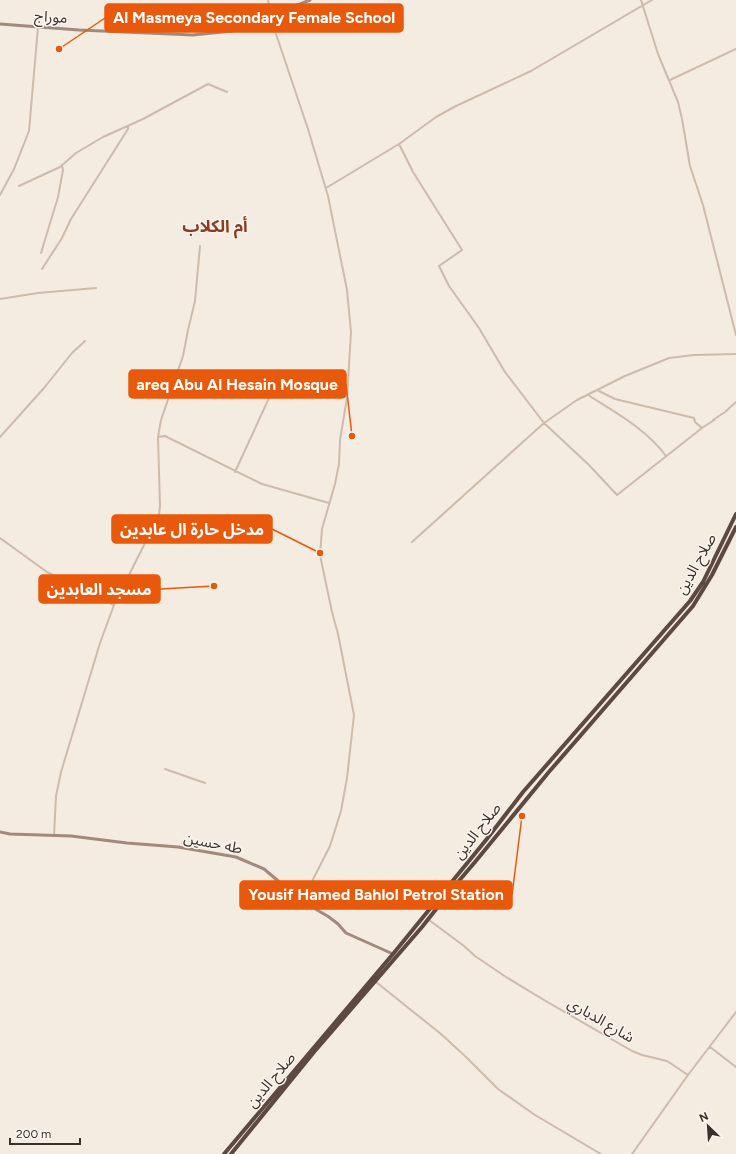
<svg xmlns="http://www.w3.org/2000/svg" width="736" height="1154" viewBox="0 0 736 1154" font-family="Figtree,'Noto Sans Arabic',sans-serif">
<rect width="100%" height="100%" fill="#f4ebe1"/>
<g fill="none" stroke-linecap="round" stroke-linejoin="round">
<path stroke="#cdbbac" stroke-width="2" d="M268,0L276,34L308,129L328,196L347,290L351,332L347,398L340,440L339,464L335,484L322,529L320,555L332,612L338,634L354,715L347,778L341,811L330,846L302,901
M641,0L658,54L678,102L682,119L690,166L703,205L736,335
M670,80L736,49
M399,144L413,172L462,250L439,266L449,286L479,328L505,372L544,423L589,465L617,495L702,428L714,420
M19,186L60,167L76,153L103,137L143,119L208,84L227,92
M326,188L399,144L436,117L456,106L531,71L652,0
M0,195L14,169L29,131L38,27
M41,253L58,197L63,170L62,166
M42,269L62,238L71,219L128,129V126
M0,299L38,293L96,288
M597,390L615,399L694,418L695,422L702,428
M588,395C616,413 646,429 666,456
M713,420L725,412L736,402
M0,437L44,388L72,353L85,341
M158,437L165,436L262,484L329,503
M235,472L275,385
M0,538L47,572L114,605
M412,542L544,423L577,400L625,376L669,358L694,355L736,354
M165,769L205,783
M54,836L56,796L61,772L100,643L114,605L159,515L160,506L158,437L161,420L183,356L188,330L195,301L200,246
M429,920L464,946L475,956L506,977L544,1000L632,1051L642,1055L667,1061L688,1075L632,1154
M376,982L441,1034L466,1057L498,1089L535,1115L601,1154
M710,1047L736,1067
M688,1075L736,1012"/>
<path stroke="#a18a7d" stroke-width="3" d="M0,24L79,30L193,35L232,31L310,0
M0,832L10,834L71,836L127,843L178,847L236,857L264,869L302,901L329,917L338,924L346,933L393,954"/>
<path stroke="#5c4a42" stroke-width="4" d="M224,1154L393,954L486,840L523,792L690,601L703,582L736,514
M231,1154L314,1052L422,927L452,889L475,862L548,773L693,606L712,575L736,527"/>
</g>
<g text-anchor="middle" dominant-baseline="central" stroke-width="3" stroke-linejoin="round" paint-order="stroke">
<g font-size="15" fill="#3b302b" stroke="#fbf5ee">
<text transform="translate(51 17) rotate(4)">موراج</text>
<text transform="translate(696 564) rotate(-61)">صلاح الدين</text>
<text transform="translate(477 831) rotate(-52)">صلاح الدين</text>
<text transform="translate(213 843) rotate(11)">طه حسين</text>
<text transform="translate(601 1020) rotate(30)">شارع الدباري</text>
<text transform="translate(271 1080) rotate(-50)">صلاح الدين</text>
</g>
<g font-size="17" font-weight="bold" fill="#8c3b22" stroke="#fbf5ee">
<text x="215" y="226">أم الكلاب</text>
</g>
</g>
<path fill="none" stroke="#e8590c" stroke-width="1.5" d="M59 49L105 18M352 436L346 384M320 553L272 529M214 586L160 589M522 816L512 895"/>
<g fill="#e8590c" stroke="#fbf5ee" stroke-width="1.5">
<circle cx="59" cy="49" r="4"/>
<circle cx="352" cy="436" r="4"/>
<circle cx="320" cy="553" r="4"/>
<circle cx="214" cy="586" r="4"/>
<circle cx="522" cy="816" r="4"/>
</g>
<g fill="#e8590c" stroke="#e8590c" stroke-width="1.5">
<rect x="105" y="4" width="298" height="28" rx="4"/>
<rect x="129" y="370" width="217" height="28" rx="4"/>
<rect x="112" y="515" width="160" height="28" rx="4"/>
<rect x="39" y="575" width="121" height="28" rx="4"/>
<rect x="240" y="881" width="272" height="28" rx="4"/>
</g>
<g font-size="16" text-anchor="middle" font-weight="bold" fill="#fff">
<text x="254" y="23">Al Masmeya Secondary Female School</text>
<text x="237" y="390">areq Abu Al Hesain Mosque</text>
<text x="192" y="535">مدخل حارة ال عابدين</text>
<text x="99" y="595">مسجد العابدين</text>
<text x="376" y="900">Yousif Hamed Bahlol Petrol Station</text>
</g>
<g transform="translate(708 1126) rotate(335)" stroke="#fbf5ee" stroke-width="3" paint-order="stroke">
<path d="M0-3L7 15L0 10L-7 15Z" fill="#3b302b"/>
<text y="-6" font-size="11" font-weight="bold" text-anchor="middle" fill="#3b302b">N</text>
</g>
<path d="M10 1138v6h70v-6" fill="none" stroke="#3b302b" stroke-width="2"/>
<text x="16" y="1138" font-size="12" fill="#3b302b" stroke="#fbf5ee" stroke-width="3" paint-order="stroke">200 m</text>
</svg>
